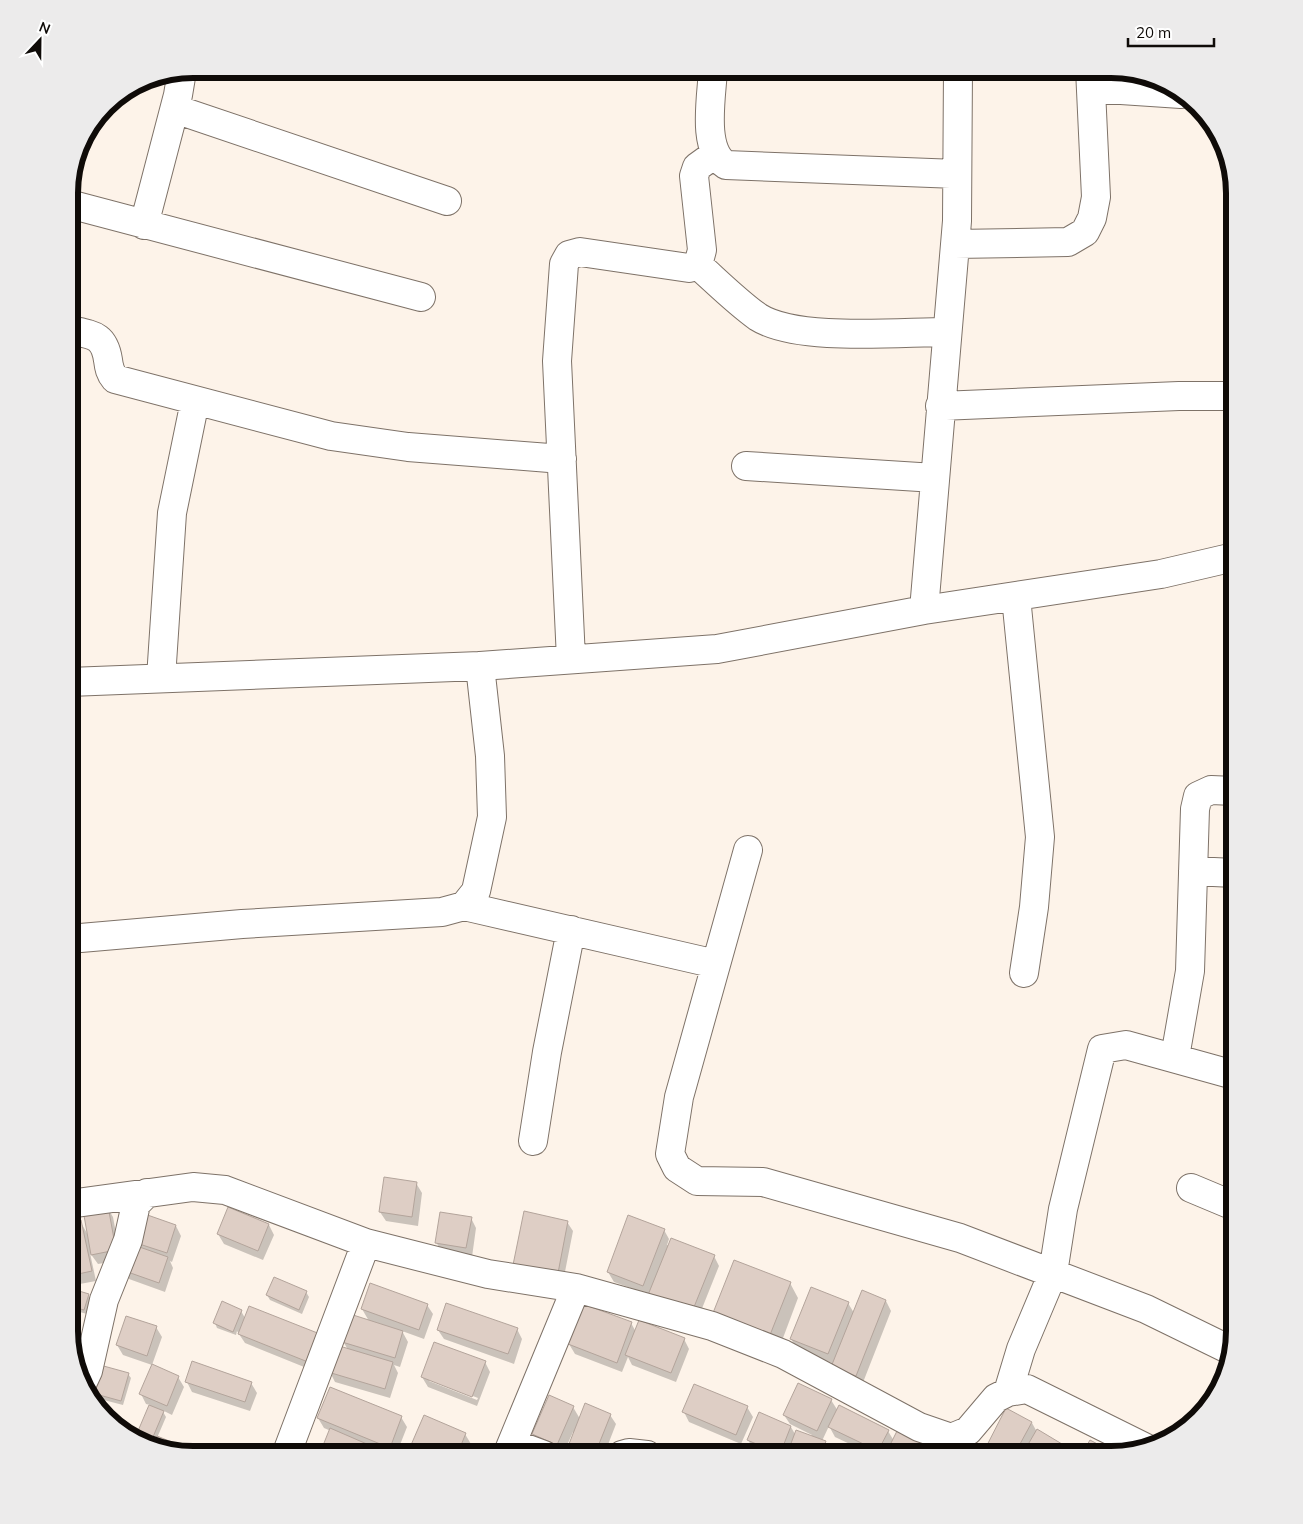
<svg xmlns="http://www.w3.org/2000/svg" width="1303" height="1524" viewBox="0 0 1303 1524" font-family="Mulish,sans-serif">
<rect width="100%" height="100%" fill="#fdf3e9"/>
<path fill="#0003" fill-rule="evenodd" d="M416,1183L422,1193L418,1226L386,1221L380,1212Z
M107,1207L113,1217L121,1260L98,1264L90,1253L96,1281L69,1286V1224L80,1221L88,1235Z
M525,1213L567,1222L573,1231L563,1282Z
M471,1218L476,1228L472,1257L442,1252L436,1242Z
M269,1225L274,1235L263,1260L224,1244L218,1234Z
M176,1226L181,1236L172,1262L170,1261L173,1268L165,1292L129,1279L123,1270L132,1246Z
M664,1230L669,1239L667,1245L714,1256L719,1266L697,1321L650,1295L614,1282L608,1272Z
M790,1283L798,1298L777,1354L721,1333Z
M69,1290L88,1295L91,1300L87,1314L69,1309Z
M306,1292L309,1297L302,1314L270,1300L267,1295Z
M886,1301L891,1311L862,1385L834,1364L797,1349L791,1339L848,1303L854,1313Z
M427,1305L433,1314L424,1339L402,1331L408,1342L400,1367L394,1365L398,1373L390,1398L335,1382L330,1372L348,1350L343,1341L369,1321L362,1309Z
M241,1311L245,1318L319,1335L314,1371L245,1343L237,1331L236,1335L217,1328L215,1323Z
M631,1323L636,1332L684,1339L689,1349L676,1382L632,1365L628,1357L622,1372L575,1354L569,1344Z
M156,1327L162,1337L152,1365L123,1355L117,1345Z
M517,1329L522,1339L514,1364L444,1339L438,1330Z
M70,1337H76L82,1347L75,1371Z
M485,1362L490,1372L477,1406L428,1387L422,1377ZM429,1379L478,1398L477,1400L429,1381Z
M128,1374L131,1378L123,1405L96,1398L94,1393Z
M178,1377L184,1387L172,1415L162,1410L166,1417L157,1438L200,1455L142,1444L136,1438L150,1405L146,1404L141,1394Z
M187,1382L251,1383L257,1393L250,1411L192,1392Z
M831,1400L838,1411L888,1431L894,1441L897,1433L936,1451L939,1455H873L835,1437L829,1426L822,1441L828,1447L825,1455H766L754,1450L748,1440L791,1427L796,1436L811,1437L812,1435L790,1424L784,1415Z
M573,1407L580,1419L610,1415L616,1424L604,1455L576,1453L570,1444L575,1433L573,1432L563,1454L539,1444L533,1434Z
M747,1407L753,1417L741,1444L689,1422L684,1412Z
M401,1417L407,1427L396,1455L382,1451L384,1455H322L321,1453L331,1431L324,1428L318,1418Z
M1032,1423L1037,1432L1066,1447L1071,1455H983Z
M465,1434L471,1444L466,1455H416H419L413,1444Z
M1090,1442L1114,1455H1083Z"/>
<path fill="#decec5" stroke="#b3a49b" d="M384,1177L417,1182L412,1217L379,1212Z
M108,1206L116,1250L91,1255L83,1210Z
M228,1207L269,1224L258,1251L217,1234Z
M524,1211L568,1221L558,1273L513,1265Z
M139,1212L176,1225L167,1253L130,1241Z
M440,1212L472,1217L466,1248L435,1243Z
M628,1215L665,1229L643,1286L607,1272Z
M81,1220L92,1271L69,1276V1222Z
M671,1238L715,1255L692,1312L648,1295Z
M131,1244L168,1257L159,1283L122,1270Z
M734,1260L791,1282L768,1340L711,1318Z
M274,1277L307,1291L299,1310L266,1295Z
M370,1283L428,1304L419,1330L361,1309Z
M811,1287L849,1302L828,1354L790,1339Z
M69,1288L89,1294L84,1310L69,1306Z
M862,1290L886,1300L856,1376L831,1367Z
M222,1301L242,1310L233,1332L213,1323Z
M446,1303L518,1328L508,1354L437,1330Z
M583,1304L632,1322L617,1363L568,1344Z
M249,1306L320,1334L308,1362L238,1334Z
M350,1314L403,1331L395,1358L342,1342Z
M126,1316L157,1326L147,1356L116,1345Z
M639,1320L685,1338L671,1373L625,1355Z
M69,1336H77L78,1368H75Z
M434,1342L486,1361L472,1397L421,1377Z
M336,1345L393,1362L385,1389L328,1372Z
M192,1361L252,1382L245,1402L185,1382Z
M152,1364L179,1376L167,1406L139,1394Z
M100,1365L129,1373L121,1401L92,1393Z
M798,1383L832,1399L817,1431L783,1415Z
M694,1384L748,1406L736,1435L682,1412Z
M330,1387L402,1416L390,1448L317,1418Z
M549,1395L574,1406L557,1445L532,1434Z
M585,1403L611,1414L595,1454L569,1444Z
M149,1405L164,1411L150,1444L135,1438Z
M839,1405L889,1430L878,1451L828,1427Z
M1006,1408L1032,1422L1014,1455H982Z
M759,1412L791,1426L780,1454L747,1440Z
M424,1415L466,1433L457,1455H436L411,1445Z
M330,1428L383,1451L381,1455L320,1453Z
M1037,1429L1067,1447L1062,1455H1022Z
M796,1430L826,1441L821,1455L787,1454Z
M897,1431L937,1450L935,1455H885Z
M157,1436L201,1454V1455L153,1446Z
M1090,1440L1116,1454L1081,1455Z"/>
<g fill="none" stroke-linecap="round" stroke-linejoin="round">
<defs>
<path id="minor" d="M713,69C712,95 701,149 726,165L957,174
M1091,88L1181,94
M175,109L447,201
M69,204L421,297
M144,225L178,95L182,71
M955,244L1068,242L1085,232L1092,218L1096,197L1090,69
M698,265C717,282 737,302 758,317C797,342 899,332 946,332
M69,330C92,335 104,334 108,360C109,368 110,373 115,379L331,436L408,447L562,459
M940,406L1179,396H1234
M746,466L935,478
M1016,597L1040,837L1034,907L1024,973
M924,610L957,221L958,69
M571,659L557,361L564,264L569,255L580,252L689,268L698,265L702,250L694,176L697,167L715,154
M161,678L172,513L195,401
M69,682L480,666L717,649L924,610L1161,574L1234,557
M748,850L679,1097L670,1154L677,1168L697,1181L763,1182L960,1238L1146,1309L1230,1350
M1193,871L1234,873
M464,906L716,964
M69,939L242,924L442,912L464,906L476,891L492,817L490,756L480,666
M1175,1057L1190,971L1195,809L1198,796L1211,790L1234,791
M533,1141L547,1052L571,930
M1191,1188L1234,1206
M69,1204L193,1187L225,1190L366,1243L488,1274L576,1288L712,1326L783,1354L919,1427L951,1438L968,1431L996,1398L1008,1392L1027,1389L1148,1449
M82,1384L88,1371L104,1300L128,1240L136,1204L147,1193
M1008,1392L1021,1349L1053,1273L1063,1209L1102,1049L1126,1045L1234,1075
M512,1443L544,1455
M286,1455L366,1243
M507,1455L576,1288
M622,1455L629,1453L647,1455"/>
</defs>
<use href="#minor" stroke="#7e7268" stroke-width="30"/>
<use href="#minor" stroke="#fff" stroke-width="28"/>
</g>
<path d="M0 0H1303V1524H0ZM193 78H1111A115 115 0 0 1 1226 193V1331A115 115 0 0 1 1111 1446H193A115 115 0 0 1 78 1331V193A115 115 0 0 1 193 78Z" fill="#ecebeb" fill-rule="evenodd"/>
<path fill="none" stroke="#0f0b08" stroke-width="6" d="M193 78H1111A115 115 0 0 1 1226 193V1331A115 115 0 0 1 1111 1446H193A115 115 0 0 1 78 1331V193A115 115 0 0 1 193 78Z"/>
<g transform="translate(40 40) rotate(22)" stroke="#ffffff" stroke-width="4" paint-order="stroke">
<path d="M0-4L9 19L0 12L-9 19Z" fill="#0f0b08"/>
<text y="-8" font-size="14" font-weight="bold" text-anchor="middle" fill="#0f0b08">N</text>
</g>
<path d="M1128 38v8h86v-8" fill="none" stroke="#0f0b08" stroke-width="2.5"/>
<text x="1136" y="38" font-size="15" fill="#0f0b08" stroke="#ffffff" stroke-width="4" paint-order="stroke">20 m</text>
</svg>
